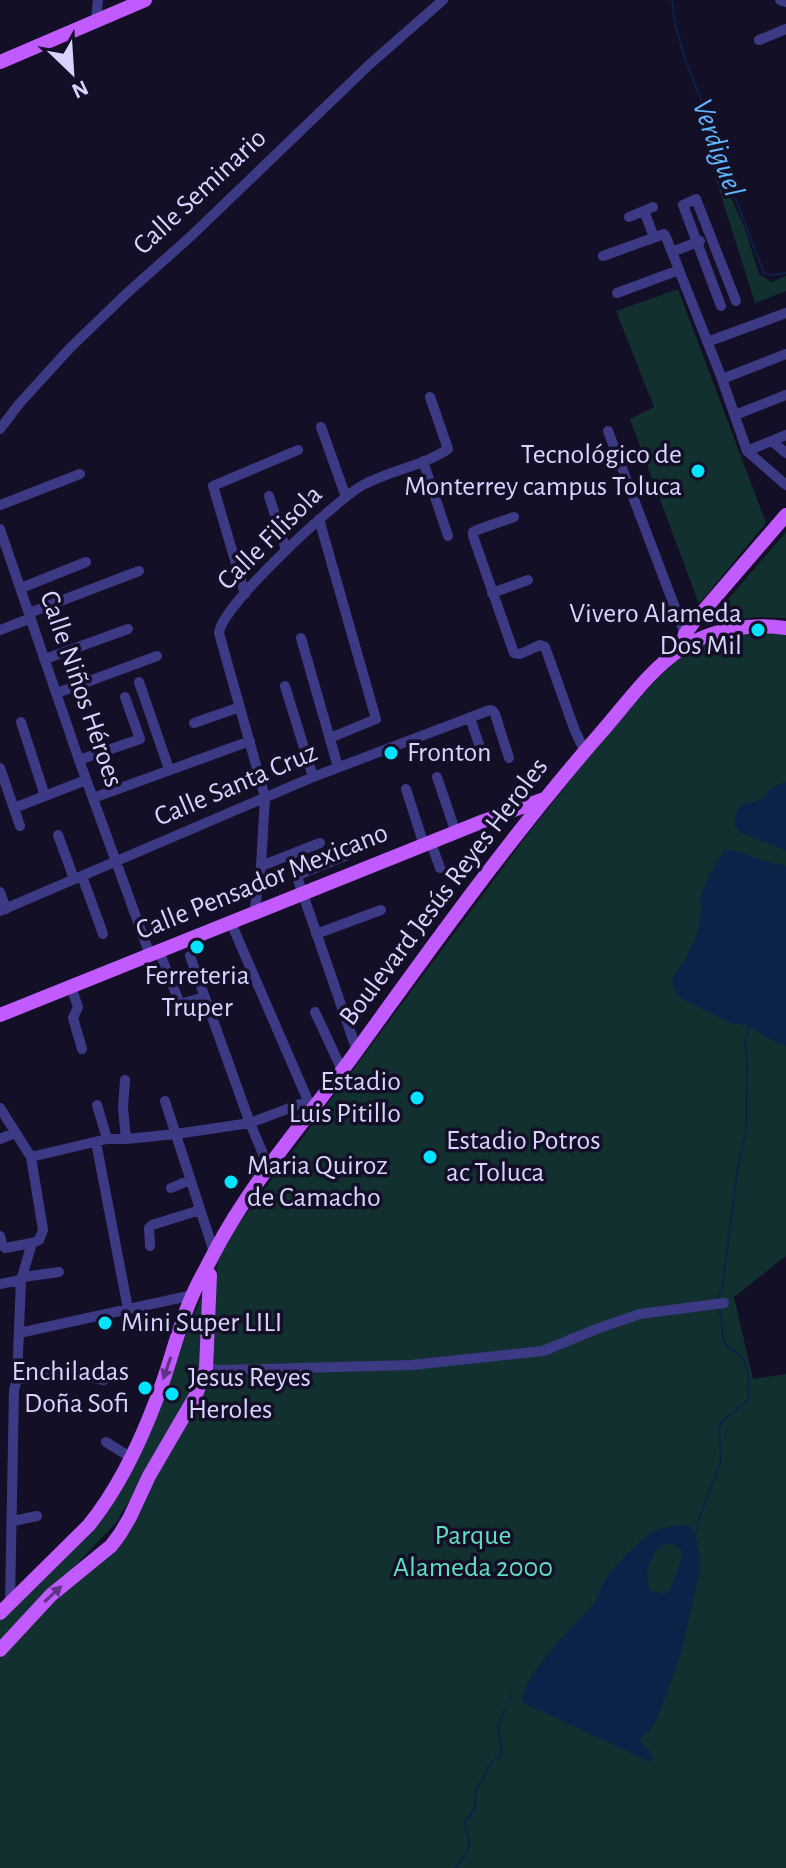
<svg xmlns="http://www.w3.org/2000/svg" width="786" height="1868" viewBox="0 0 786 1868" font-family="'Alegreya Sans',sans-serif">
<rect width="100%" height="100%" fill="#130f26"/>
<path fill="#12302f" d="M719,171L745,229L759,274L771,282L786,276V291L755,303L714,173Z
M678,289L766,523L699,604L630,419L654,407L616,311Z
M786,532V618L756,617L705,626Z
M762,632L786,635V1256L734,1297L753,1379L786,1374V1868H0V1659L49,1604L119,1542L197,1404L218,1261L223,1245L527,835L619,719L665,671L681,657L699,645L731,635Z
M205,1289L199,1375L160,1450L116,1523L0,1644V1620L108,1511L173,1372L190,1323Z"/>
<path fill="#0c2248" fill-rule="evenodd" d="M786,782V851L741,832L735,827C735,794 753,808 765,797C766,795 767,793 768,791C773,786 779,784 786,782Z
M726,849C747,852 765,864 786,866V1046L765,1037L750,1026L730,1023L680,998L675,993L672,978C686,961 699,937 701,914C702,907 699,901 701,895C705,883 718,858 726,849Z
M688,1525L695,1536L700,1555L699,1574L681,1653L657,1719L649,1731L639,1738C643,1745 649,1749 653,1757L650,1762L526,1704L522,1700C526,1670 571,1630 591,1607C598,1599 599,1589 605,1580C616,1563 635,1544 653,1532C662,1526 677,1526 688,1525ZM667,1543C675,1545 680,1546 683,1555L670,1589L664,1594L650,1590L648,1586L647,1571L655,1552Z"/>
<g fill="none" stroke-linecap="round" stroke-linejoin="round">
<path stroke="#0c2248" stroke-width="2" d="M672,0L675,23L686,62L712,127L721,161L764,273L771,275L786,273
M717,1300L722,1289L737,1173L746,1131L747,1063L745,1041L750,1026
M695,1536L699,1518L721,1461L719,1427L724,1419L748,1401C749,1389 750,1367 742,1357C736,1350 727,1351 724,1341C720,1330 724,1320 719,1309
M508,1701L512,1695
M455,1868C461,1861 470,1852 469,1842C469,1834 464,1829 465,1820C480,1807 473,1807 476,1791C477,1784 479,1785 483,1780C485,1776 486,1771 488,1767C491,1762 497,1757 502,1754L498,1727L504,1710"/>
<path stroke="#3d3a85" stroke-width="10" d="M780,0L786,2
M96,20L98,0
M759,40L786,29
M644,211L654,237
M629,217L653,207
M672,252L700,241
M603,256L664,234L666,237L722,379L747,451L786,485
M617,293L679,270
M721,306L683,205L696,199L736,301
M707,342L786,313
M722,379L786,354
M735,415L786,395
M321,427L346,497
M0,429L19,404L70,348L126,294L190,237L370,64L443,0
M608,431L685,634L688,637
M772,441L786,453
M747,451L786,435
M423,461L448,536
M269,496L286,550
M0,505L80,474
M514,517L477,530L473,532V536L514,653L520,654L540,645L545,647L575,731L585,752
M319,519L376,719L330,738
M0,529L79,760L150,955
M21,588L86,562
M492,593L528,580
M245,594L213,486L298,450
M29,613L139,571
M0,630L31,618
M301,638L338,767
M45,659L128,629
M139,682L169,769
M285,686L313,777
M57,693L157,656
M470,718L483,756
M21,722L45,796
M194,723L240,707
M79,760L140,739L125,697
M0,768L20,826
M437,777L456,833
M406,789L424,845
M93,798L250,741
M14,808L86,780
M58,835L74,879
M431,843L440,868
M343,852L345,856L298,875L297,877L357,1051
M261,866L320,843
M82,876L103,934
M0,892L6,909
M215,904L258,886
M0,911L313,777L490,710L493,711L495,714L509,758
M254,914L261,866L265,797L219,633C220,607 336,500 363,485C390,470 423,466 448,449L430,397
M231,923L310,1105
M316,934L381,910
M159,951L180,1004L205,997
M190,956L250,1123L268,1166
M71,987L78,1007L73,1018L82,1049
M315,1012L342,1070
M125,1080L123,1108L126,1139
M165,1101L214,1252
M97,1105L107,1139
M0,1108L31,1157L43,1230L39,1240L32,1243L21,1280L17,1379L14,1390L10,1603
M0,1139L15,1133
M96,1142L128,1309
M31,1157L107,1139H126L176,1134L250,1123L308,1101
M171,1188L190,1180
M0,1236L2,1244L5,1248L32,1243
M150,1246L149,1228L152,1225L200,1210
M23,1277L59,1272
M0,1284L21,1280
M19,1333L193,1295
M206,1369L222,1370L412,1365L543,1351L599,1328L640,1314L724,1303
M17,1379L75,1374L104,1380
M106,1442L130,1457
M13,1521L37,1516"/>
<path stroke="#c25bff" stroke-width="14" d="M0,62L145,0
M681,649L685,634L693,623L786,515
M0,1015L481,822L544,799
M0,1613L89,1525C118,1489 139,1445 155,1403C170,1367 177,1329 193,1294C199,1280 208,1265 215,1251C254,1177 310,1116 358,1049C435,942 512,835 598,736C624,707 648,671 681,649C711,629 751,623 786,628
M0,1650L51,1595L111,1546L120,1534L130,1517L149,1476L195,1397L206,1369L210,1275L205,1271"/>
</g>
<defs><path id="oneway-solid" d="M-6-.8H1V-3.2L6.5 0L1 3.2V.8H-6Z" transform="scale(2)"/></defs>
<g fill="#623188">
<use href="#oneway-solid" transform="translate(167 1368) rotate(109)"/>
<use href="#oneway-solid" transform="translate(53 1594) rotate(-43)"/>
</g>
<g fill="#00e5ff" stroke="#130f26" stroke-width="3">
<circle cx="698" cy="471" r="8"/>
<circle cx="758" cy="630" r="8"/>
<circle cx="391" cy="753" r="8"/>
<circle cx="197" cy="947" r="8"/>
<circle cx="417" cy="1098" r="8"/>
<circle cx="430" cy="1157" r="8"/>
<circle cx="231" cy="1182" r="8"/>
<circle cx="105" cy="1323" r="8"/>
<circle cx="145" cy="1388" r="8"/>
<circle cx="172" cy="1394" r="8"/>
</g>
<g text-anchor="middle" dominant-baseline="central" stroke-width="7" stroke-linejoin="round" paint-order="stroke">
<g font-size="28" fill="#d9d4ff" stroke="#130f26">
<text transform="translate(200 192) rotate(-43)">Calle Seminario</text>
<text transform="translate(270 538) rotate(-45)">Calle Filisola</text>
<text transform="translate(81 689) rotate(71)">Calle Niños Héroes</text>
<text transform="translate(236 785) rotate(-23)">Calle Santa Cruz</text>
<text transform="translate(262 882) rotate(-22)">Calle Pensador Mexicano</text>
<text transform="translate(444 892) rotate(-53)">Boulevard Jesús Reyes Heroles</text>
</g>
<g font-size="28" fill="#d9d4ff" stroke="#130f26" text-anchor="start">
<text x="682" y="455" text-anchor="end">Tecnológico de<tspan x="682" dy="32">Monterrey campus Toluca</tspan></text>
<text x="742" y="614" text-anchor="end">Vivero Alameda<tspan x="742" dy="32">Dos Mil</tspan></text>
<text x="407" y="753">Fronton</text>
<text x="197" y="976" text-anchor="middle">Ferreteria<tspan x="197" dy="32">Truper</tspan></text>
<text x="401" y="1082" text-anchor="end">Estadio<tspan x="401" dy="32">Luis Pitillo</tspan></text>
<text x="446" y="1141">Estadio Potros<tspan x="446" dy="32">ac Toluca</tspan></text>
<text x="247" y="1166">Maria Quiroz<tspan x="247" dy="32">de Camacho</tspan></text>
<text x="121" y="1323">Mini Super LILI</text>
<text x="129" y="1372" text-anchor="end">Enchiladas<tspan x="129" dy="32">Doña Sofi</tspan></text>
<text x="188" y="1378">Jesus Reyes<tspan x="188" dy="32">Heroles</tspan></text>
</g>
<g font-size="28" fill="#5fe0c0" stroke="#130f26">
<text x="473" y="1536">Parque<tspan x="473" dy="32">Alameda 2000</tspan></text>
</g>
<g font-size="30" font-style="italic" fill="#62b6ff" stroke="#130f26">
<text transform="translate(718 148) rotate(70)">Verdiguel</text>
</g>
</g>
<g transform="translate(72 72) rotate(155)" stroke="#130f26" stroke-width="6" paint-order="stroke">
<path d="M0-6L14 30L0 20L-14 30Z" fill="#d9d4ff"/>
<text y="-12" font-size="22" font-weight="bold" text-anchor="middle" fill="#d9d4ff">N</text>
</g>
</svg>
